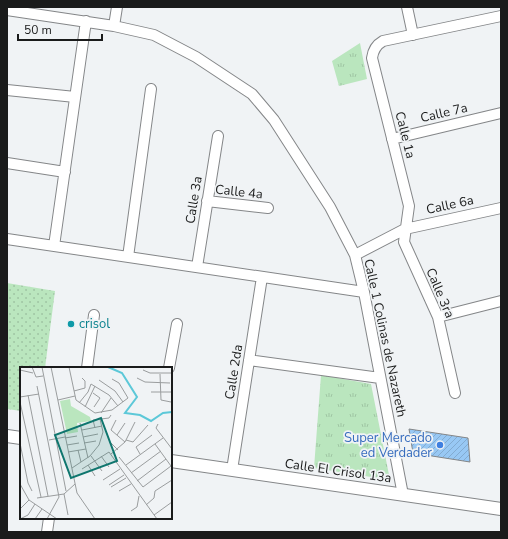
<svg xmlns="http://www.w3.org/2000/svg" width="508" height="539" viewBox="0 0 508 539" font-family="'Nunito Sans',sans-serif">
<defs>
<pattern id="grass-dots" width="8" height="8" patternUnits="userSpaceOnUse"><rect width="8" height="8" fill="#bae6be"/><path d="M2 2h.1M6 6h.1" fill="none" stroke="#9fc5a3" stroke-width="1.8" stroke-linecap="round"/></pattern>
<pattern id="park-tufts" width="24" height="20" patternUnits="userSpaceOnUse"><rect width="24" height="20" fill="#bae6be"/><path d="M3 7l-1-3M5 7V3M7 7l1-3M15 17l-1-3M17 17v-4M19 17l1-3" fill="none" stroke="#9fc5a3"/></pattern>
<pattern id="building-hatch" width="6" height="6" patternUnits="userSpaceOnUse"><rect width="6" height="6" fill="#98c8f4"/><path d="M-1 1l2-2M0 6l6-6M5 7l2-2" fill="none" stroke="#82abd1"/></pattern>
</defs>
<rect width="100%" height="100%" fill="#f0f3f5"/>
<path fill="url(#grass-dots)" d="M7,283L55,291L45,368H21V411L7,409Z"/>
<path fill="url(#park-tufts)" d="M360,43L367,79L339,86L332,61Z
M321,375L371,384L390,480L314,468Z"/>
<path fill="url(#building-hatch)" stroke="#848688" d="M409,429L468,438L470,462L413,453Z"/>
<g fill="none" stroke-linecap="round" stroke-linejoin="round">
<defs>
<path id="minor" d="M407,7L413,35
M7,10L114,26L154,35L196,57L252,94L274,120L330,207L355,255L364,292L403,495
M114,26L117,7
M7,90L75,97
M392,139L501,113
M7,163L65,172
M207,201L268,208
M7,239L364,292
M54,246L86,21
M355,255L405,229L501,208
M128,257L151,89
M197,267L218,136
M438,317L501,301
M249,360L380,378
M87,368L94,315
M169,368L177,324
M455,393L438,317L404,242L409,206L372,58C373,50 376,45 383,41L501,16
M232,470L262,277
M47,532L49,518"/>
<path id="tertiary" d="M7,436L21,438
M171,461L501,509"/>
</defs>
<use href="#minor" stroke="#848688" stroke-width="12"/>
<use href="#tertiary" stroke="#848688" stroke-width="14"/>
<use href="#minor" stroke="#fff" stroke-width="10"/>
<use href="#tertiary" stroke="#fff" stroke-width="12"/>
</g>
<circle fill="#0f9aa8" stroke="#f0f3f5" stroke-width="1.5" cx="71" cy="324" r="4"/>
<circle fill="#3f7fe0" stroke="#f0f3f5" stroke-width="1.5" cx="440" cy="445" r="4"/>
<g text-anchor="middle" dominant-baseline="central" stroke-width="3.5" stroke-linejoin="round" paint-order="stroke">
<g font-size="13" fill="#1a1b1b" stroke="#f0f3f5">
<text transform="translate(444 113) rotate(-13)">Calle 7a</text>
<text transform="translate(405 135) rotate(76)">Calle 1a</text>
<text transform="translate(239 192) rotate(6)">Calle 4a</text>
<text transform="translate(194 200) rotate(-81)">Calle 3a</text>
<text transform="translate(450 205) rotate(-12)">Calle 6a</text>
<text transform="translate(440 293) rotate(67)">Calle 3ra</text>
<text transform="translate(385 338) rotate(78)">Calle 1 Colinas de Nazareth</text>
<text transform="translate(234 372) rotate(-81)">Calle 2da</text>
<text transform="translate(338 471) rotate(8)">Calle El Crisol 13a</text>
</g>
<g font-size="13" fill="#0d838f" stroke="#f0f3f5" text-anchor="start">
<text x="79" y="324">crisol</text>
</g>
<g font-size="13" fill="#366cbe" stroke="#f0f3f5" text-anchor="end">
<text x="432" y="438">Super Mercado<tspan x="432" dy="15">ed Verdader</tspan></text>
</g>
</g>
<g transform="translate(20 367)">
<rect width="152" height="152" fill="#f0f3f5"/>
<path d="M50,32L51,39L70,50L71,54L57,56L58,65L47,67L40,34Z" fill="#bae6be"/>
<path fill="none" stroke="#5cc8d8" stroke-width="2" d="M88,0L102,6L117,30L105,46L120,48L131,54L143,46L152,45"/>
<path fill="none" stroke="#9a9d9e" stroke-width="1" d="M12,0L16,10L23,9M22,0L46,124M31,0L57,126L75,152M49,0L56,33L75,46L92,43L108,31L99,16L92,12M0,3L13,6M123,3L130,6H152M140,7L141,33L151,35M117,11L125,15L150,16M79,13L95,24L103,35M17,19L39,130L27,152M54,24L65,21V14L62,11M131,25H152M73,26L80,31L74,40M8,28L28,129M0,30L19,27M38,33L55,29M0,35L21,130M59,36L68,25L71,17L89,28L98,39M65,40L75,19M81,46L91,31M96,53L91,63L105,75M60,56L68,91M138,57L136,61L152,82M75,61L73,53L89,51L91,48M62,63L82,59M97,68L105,56M63,70L78,67M45,71L57,69M29,73L45,70M106,73L113,75L128,58M89,74L98,83M0,76L8,116L12,124M64,76L76,74M135,77L151,99M47,78L59,76M58,83L61,95M48,85L66,82M91,87L105,75L115,55M120,87L116,80L132,68M71,89L82,104M81,89L89,100M99,90L123,120L151,99M68,98L75,109M106,98L143,71M52,101L70,89L79,78L83,65L80,52M62,102L89,85L137,152M111,106L141,84M83,113L100,102M117,114L146,92M0,117L9,133L37,152M89,118L104,108M91,120L106,111M99,124L111,117M44,127L48,148M17,131L44,127L55,117M126,138L134,131L135,124L152,113M0,142L9,133M111,144L117,140L119,129M134,148L152,135M0,152L8,148L15,137M15,152L22,142"/>
<path fill="#0f766e" fill-opacity="0.15" stroke="#0f766e" stroke-width="2" d="M81,51L97,94L51,111L35,68Z"/>
<rect width="152" height="152" fill="none" stroke="#1a1b1b" stroke-width="2"/>
</g>
<rect width="508" height="539" fill="none" stroke="#1a1b1b" stroke-width="16"/>
<path d="M18 34v6h84v-6" fill="none" stroke="#1a1b1b" stroke-width="2"/>
<text x="24" y="34" font-size="12" fill="#1a1b1b" stroke="#f0f3f5" stroke-width="3" paint-order="stroke">50 m</text>
</svg>
